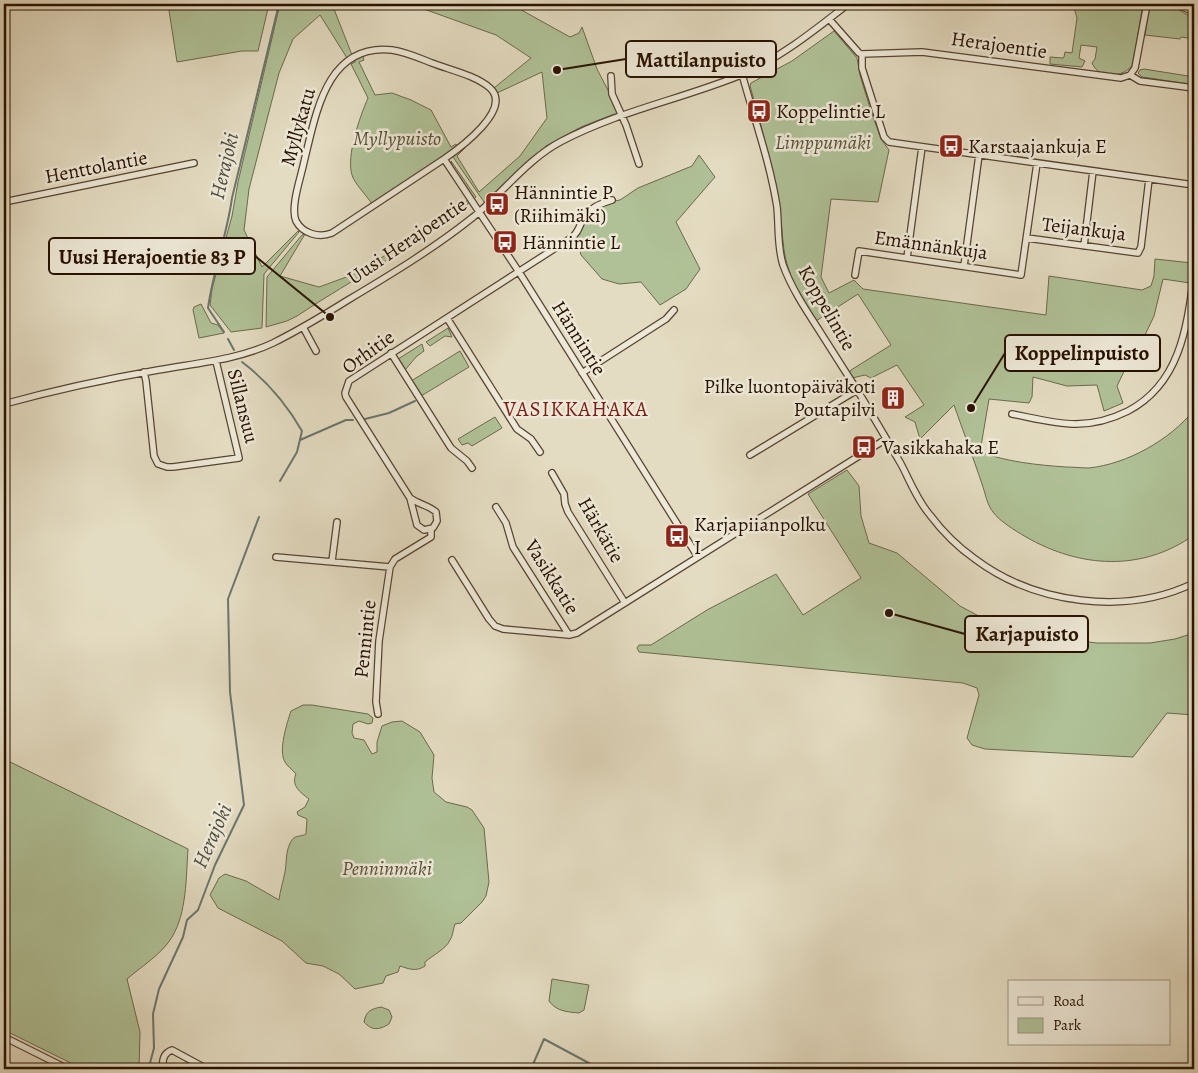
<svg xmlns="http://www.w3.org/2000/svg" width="1198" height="1073" viewBox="0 0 1198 1073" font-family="Alegreya,serif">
<rect width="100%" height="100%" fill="#e4dcc2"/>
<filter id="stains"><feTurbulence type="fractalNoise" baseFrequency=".004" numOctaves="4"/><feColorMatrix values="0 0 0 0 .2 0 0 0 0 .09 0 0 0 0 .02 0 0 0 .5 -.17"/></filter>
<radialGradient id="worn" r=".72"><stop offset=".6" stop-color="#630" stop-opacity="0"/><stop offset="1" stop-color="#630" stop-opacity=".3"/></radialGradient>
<path fill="#b0c197" stroke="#6c694c" d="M168,4H269L258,51H242L177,62Z
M280,4H344L334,9L352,55L347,58L320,15L293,39L279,73L249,189L244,230L262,267L298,231L299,232L264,274L262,328L231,332L210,305L212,289L232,216L238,182Z
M410,4H515L516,7L570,37L579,33L582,27L597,69L610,94L617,113L581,127L546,146L484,202L453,157L463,148H465L457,156L479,192L520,156L547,118L542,72L497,93L494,88L531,58L496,35Z
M1073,4H1143L1133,64C1124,78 1099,80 1092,63L1095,59L1097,47L1081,45L1079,58L1085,61L1082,67L1050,64V57L1063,58L1064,57L1065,52L1072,53L1077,18Z
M1152,4C1171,4 1178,9 1194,19V39L1181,37L1180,39L1145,35L1149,10Z
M834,31L857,58L860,75L870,108L881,139L889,150L878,202L831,199L821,277L829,293L854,280L863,289L1046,315L1049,276L1142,290L1151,286L1154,276L1155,259L1192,263L1190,283L1163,279L1154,316L1145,335L1130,359L1117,386L1123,403L1104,411L1097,385L1067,386L1033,377L1032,397L1029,403L989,399L980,452C1008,462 1037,465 1066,467C1074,467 1082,468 1089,468C1127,464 1170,440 1194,410V535C1142,572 1080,568 1026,537C1016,531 999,521 993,512C987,505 985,492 982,484C973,457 963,431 954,405L920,439L915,422L905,417L924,405L897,365L871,378L865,375L852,378L849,373L851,370L891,345L858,294L816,321C806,305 794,288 789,270C783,254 783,238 781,221C774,176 763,130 750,86L751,83L792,61Z
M363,56L364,60L359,62L375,95L392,93L411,100L431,110L451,147L456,144L457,146L372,204C367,196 354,183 352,175C346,156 360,116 368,98L351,64L355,62V60Z
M1144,69L1188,76L1193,79L1189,84L1142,77L1138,73L1140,70Z
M699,155L715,177L676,222L700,269L686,289L660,305L641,282L619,284L602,279L581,255L576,235L583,220L601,203L620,200L638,188L692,166Z
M451,161L476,197L474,199L453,168Z
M468,200L469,203C416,247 354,278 297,316L287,321L266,327L267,277L302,235L305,234L280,276L319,287L360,272Z
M201,304L211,323L218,325L224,333L199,338L193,310L194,307Z
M448,328L452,337L445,336L430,346L426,342Z
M422,344L424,351L416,357L405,370L398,359Z
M460,351L469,367L421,396L411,381Z
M495,417L502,428L472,446L468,443L462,445L458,439Z
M847,470L859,486L861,516L869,543L897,553L960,606L988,621L1037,636L1097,643H1150L1175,639L1194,633V715L1167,713L1133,757L985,749L972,745L967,738L979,695L977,688L963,683L639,652L637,648L639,645H651L707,610L776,574L803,615L861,578L808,494Z
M303,705H312L368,714L373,718L372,723L368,724L359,721L353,724L352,733L354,738L364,740L372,754L377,752V742L382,726L392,722L402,721L420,732L434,755L432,778L434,792L446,802L467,807L472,810L484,828L489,882L486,896L482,902L461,923L455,924C453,929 453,936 450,940C446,949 433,955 425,962V966C416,972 409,969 400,966L398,972L386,976L383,983L355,989L339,974L323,966L306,963L282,941L218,908L210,895L219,878L225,874L246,881L279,900C280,891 283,882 285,872C287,862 285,850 292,840C295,835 301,837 306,834L307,819L298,815L297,812L305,807L309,799C300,792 291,786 296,774C293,770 287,766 285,762C278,751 287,723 291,711Z
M4,759L188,849C186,877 187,912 172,937C162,954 142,966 127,979L140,1032L139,1069H83L4,1030Z
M552,979L589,985L584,1010L579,1013C567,1012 556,1011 549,1001Z
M381,1007L389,1010L392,1017L389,1024C379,1030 372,1031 364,1022C366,1011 371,1009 381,1007Z"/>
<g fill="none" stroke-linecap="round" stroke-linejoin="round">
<path stroke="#6a766e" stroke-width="2" d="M224,332L208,308C213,271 227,235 232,198L279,4
M228,339L234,350
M242,362C266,380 287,405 302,431L297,452L280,481
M365,419L389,413L415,401
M300,440L346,420H353
M153,1069L150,1063L154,1048L153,1014L159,989L183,937L187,920L198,910L215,865L244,805L230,692L228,599L259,517
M531,1069L544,1039L600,1069"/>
<defs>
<path id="minor" d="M829,19L859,53L862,54
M862,54V68L884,137L889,142L1194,185
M862,54L922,52L1121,78L1130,75L1135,68L1147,4
M742,74C754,118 770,162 777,207C779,226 777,246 783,265C791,287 804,307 817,327C831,349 845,371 859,393C873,416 887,440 901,464C910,481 917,500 930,515C942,531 958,547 975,559C1035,604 1126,616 1194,583
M1130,75L1140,81L1194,88
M611,76L612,94L626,125L639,164
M444,159L332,233C319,238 303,234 296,221C290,207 301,177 304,162C316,114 326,43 392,50C406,52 419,58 432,63C450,70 475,75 490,88C513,109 460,148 444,159L519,272L698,557
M4,202L194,163
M1027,238L1138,253L1141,247L1149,179
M1084,246L1093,171
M907,258L922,147
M964,266L979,155
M855,275L859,251L1021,275L1037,163
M447,318L517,429L531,439L540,452
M303,327L316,351
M391,353L451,448L467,461L472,468
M144,372L146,381L154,456L158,464L167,467H173L239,458L216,361
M582,373L666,319L674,310
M4,404C55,390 106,379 158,370C197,363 237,360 273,343C299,330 324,315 348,300C390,275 433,249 472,218C502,194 527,159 562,141C619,111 682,99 741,75C780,58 815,30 848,4
M1012,414C1033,418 1055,424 1076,424C1094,424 1112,419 1128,411C1180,384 1187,327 1194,275
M750,455L857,390
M552,473L564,494L565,504L568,512L625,603
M410,498C418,504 428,505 436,512L437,521L433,528L424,530L417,525L410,498L346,397L345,393L349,381L571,238C577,234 579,228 582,221C589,208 599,204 612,200
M496,507L506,523L513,547L569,635
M276,557L390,567
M452,560L489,619L495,626L503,629L569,635L577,633L886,439
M332,561L337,522
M378,714L376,702L379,641L390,567L395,559L431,537V529
M4,1037L68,1069
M163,1069C162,1061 163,1053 172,1050L207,1069"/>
<path id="tertiary" d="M1179,4L1194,11"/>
</defs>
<use href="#minor" stroke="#564430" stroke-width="8"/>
<use href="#tertiary" stroke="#564430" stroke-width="10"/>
<use href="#minor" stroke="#ede8d7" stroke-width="5.5"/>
<use href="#tertiary" stroke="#ede8d7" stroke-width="8"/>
</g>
<defs>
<symbol id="bus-square" viewBox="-11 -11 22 22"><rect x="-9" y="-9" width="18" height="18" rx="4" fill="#8f2418" stroke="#ede8d7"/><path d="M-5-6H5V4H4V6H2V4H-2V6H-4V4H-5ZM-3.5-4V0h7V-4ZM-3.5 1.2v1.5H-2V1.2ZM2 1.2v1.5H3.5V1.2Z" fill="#fff"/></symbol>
<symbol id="building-square" viewBox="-11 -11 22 22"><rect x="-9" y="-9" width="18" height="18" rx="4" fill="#8f2418" stroke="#ede8d7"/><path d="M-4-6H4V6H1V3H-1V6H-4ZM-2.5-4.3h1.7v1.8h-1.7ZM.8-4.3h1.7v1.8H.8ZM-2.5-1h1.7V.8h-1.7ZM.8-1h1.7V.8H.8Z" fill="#fff"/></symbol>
</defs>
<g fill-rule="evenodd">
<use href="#bus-square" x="745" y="97" width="28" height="28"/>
<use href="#bus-square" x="937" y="132" width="28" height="28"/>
<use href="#bus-square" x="483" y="190" width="28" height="28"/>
<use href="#bus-square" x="491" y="228" width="28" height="28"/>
<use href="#building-square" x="879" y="384" width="28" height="28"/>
<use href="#bus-square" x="850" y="433" width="28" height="28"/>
<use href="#bus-square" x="663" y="522" width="28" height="28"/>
</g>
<g text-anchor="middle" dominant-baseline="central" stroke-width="5" stroke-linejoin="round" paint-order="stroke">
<g font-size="20" fill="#271100" stroke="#ede8d7">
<text transform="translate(999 45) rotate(8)">Herajoentie</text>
<text transform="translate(298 127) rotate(-74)">Myllykatu</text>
<text transform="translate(96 167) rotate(-11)">Henttolantie</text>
<text transform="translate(1084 229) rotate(7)">Teijankuja</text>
<text transform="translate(407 241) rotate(-34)">Uusi Herajoentie</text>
<text transform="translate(931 245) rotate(8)">Emännänkuja</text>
<text transform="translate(827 308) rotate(60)">Koppelintie</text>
<text transform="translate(579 338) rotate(58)">Hännintie</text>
<text transform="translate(368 352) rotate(-36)">Orhitie</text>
<text transform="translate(243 406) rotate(76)">Sillansuu</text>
<text transform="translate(601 530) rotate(60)">Härkätie</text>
<text transform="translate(552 577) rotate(58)">Vasikkatie</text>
<text transform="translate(365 639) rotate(-84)">Pennintie</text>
</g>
<g font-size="20" fill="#271100" stroke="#ede8d7" text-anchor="start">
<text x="776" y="111">Koppelintie L</text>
<text x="968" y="146">Karstaajankuja E</text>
<text x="514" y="192">Hännintie P<tspan x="514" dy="23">(Riihimäki)</tspan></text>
<text x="522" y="242">Hännintie L</text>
<text x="876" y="386" text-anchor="end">Pilke luontopäiväkoti<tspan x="876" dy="23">Poutapilvi</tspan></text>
<text x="882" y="447">Vasikkahaka E</text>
<text x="694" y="524">Karjapiianpolku<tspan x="694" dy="23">I</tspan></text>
</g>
<g font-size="20" font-style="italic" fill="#574f35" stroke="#ede8d7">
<text x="397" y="138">Myllypuisto</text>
<text x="823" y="142">Limppumäki</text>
<text x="387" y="868">Penninmäki</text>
</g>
<g font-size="21" font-style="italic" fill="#4e4c40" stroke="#ede8d7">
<text transform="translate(224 166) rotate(-77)">Herajoki</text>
<text transform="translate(212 836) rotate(-66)">Herajoki</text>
</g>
<g font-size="21" letter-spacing="1" fill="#7a1f14" stroke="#ede8d7">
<text x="576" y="409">VASIKKAHAKA</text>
</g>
</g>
<path fill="none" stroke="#271100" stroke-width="2" d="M557 70L626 59M330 317L255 256M971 408L1005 353M889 613L965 634"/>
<g fill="#271100" stroke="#ede8d7" stroke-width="2">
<circle cx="557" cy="70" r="5"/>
<circle cx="330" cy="317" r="5"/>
<circle cx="971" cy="408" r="5"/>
<circle cx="889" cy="613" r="5"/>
</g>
<g fill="#ede8d7" stroke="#271100" stroke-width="2">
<rect x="626" y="41" width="150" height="36" rx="5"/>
<rect x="49" y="238" width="206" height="36" rx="5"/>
<rect x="1005" y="335" width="155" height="36" rx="5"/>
<rect x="965" y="616" width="123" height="36" rx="5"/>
</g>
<g font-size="21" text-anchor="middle" font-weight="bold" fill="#271100">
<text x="701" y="67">Mattilanpuisto</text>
<text x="152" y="264">Uusi Herajoentie 83 P</text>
<text x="1082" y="360">Koppelinpuisto</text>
<text x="1027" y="641">Karjapuisto</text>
</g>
<rect width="1198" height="1073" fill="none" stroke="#e4dcc2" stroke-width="20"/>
<rect x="5" y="5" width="1188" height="1063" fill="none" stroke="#271100" stroke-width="2.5"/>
<rect x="10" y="10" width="1178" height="1053" fill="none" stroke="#271100"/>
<rect x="1008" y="980" width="162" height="65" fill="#ede8d7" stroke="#9e9281"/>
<rect x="1018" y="997" width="25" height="8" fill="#ede8d7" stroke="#9e9281"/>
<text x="1053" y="1006" font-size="15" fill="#271100">Road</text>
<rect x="1018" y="1018" width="25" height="15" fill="#b0c197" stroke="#9e9281"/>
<text x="1053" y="1030" font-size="15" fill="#271100">Park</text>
<rect width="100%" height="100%" filter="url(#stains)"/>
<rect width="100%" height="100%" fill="url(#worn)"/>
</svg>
